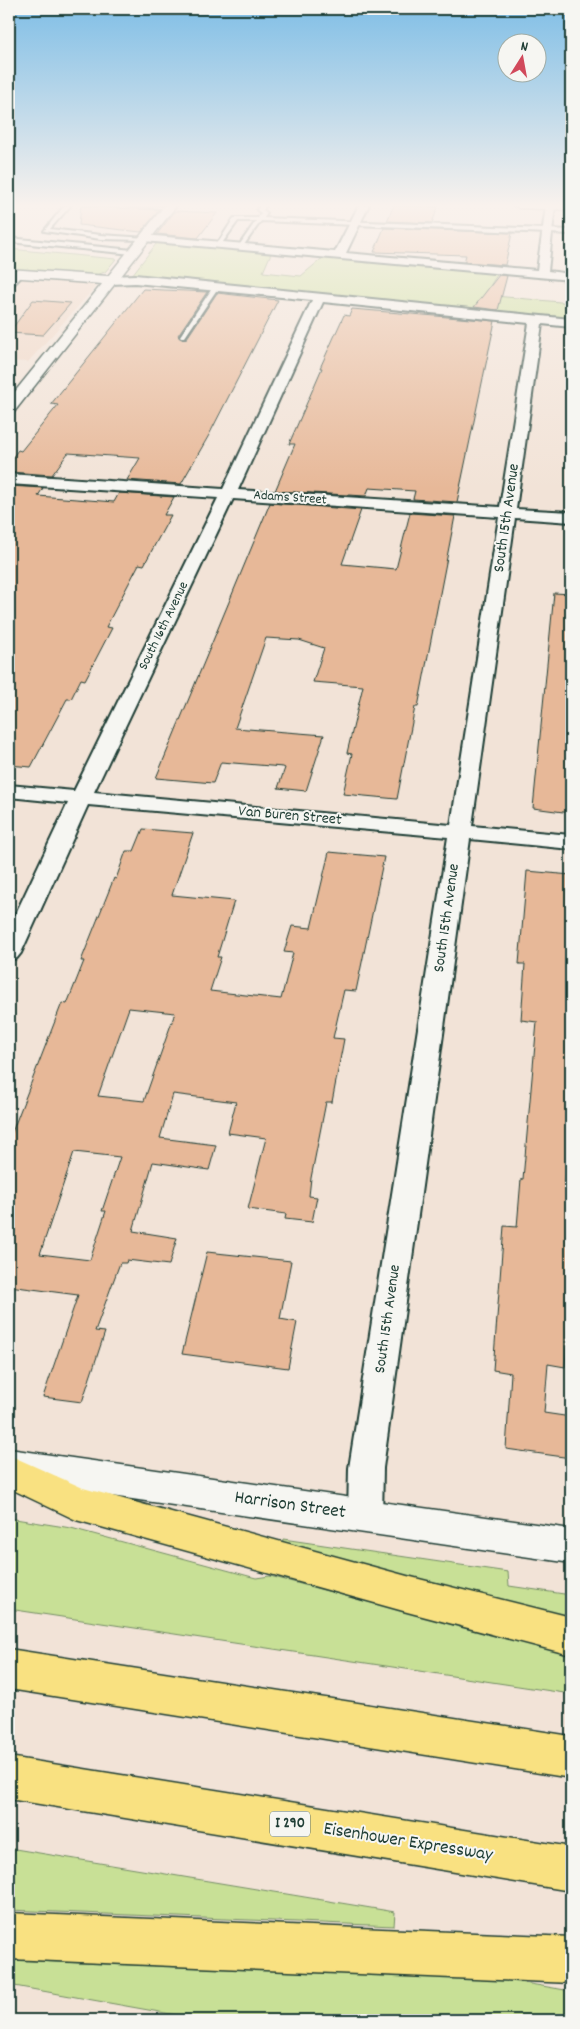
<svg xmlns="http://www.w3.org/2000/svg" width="580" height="2029" viewBox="0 0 580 2029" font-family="Dekko,sans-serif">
<rect width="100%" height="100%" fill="#f2e3d7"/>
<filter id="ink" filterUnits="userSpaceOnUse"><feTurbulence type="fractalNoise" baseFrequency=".02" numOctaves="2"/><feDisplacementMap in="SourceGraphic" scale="10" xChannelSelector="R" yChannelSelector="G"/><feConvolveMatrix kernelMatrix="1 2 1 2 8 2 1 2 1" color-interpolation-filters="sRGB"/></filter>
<g filter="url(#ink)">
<path fill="#efd6c4" d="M9,276L97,285L28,362L9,361Z"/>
<path fill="#c8e096" stroke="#748e65" d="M163,241L272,251L263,272L301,276L325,256L499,272L484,295L571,303V321L142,278L132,275L156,244Z
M9,249L116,259L105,272L93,276L9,269Z
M9,1518L71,1528L256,1578L270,1576L571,1655V1694L9,1609Z
M283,1539L508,1572L509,1586L571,1595V1618L282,1545Z
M9,1848L395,1912L394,1926L9,1910Z
M9,1960L507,1980L571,1991V2020H204L9,1985Z"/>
<path fill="#e7b898" stroke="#1f3d34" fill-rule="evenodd" d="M394,205L412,206L438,207L432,223L387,221Z
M81,206L159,210L141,232L79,225Z
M175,211L217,213L198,238L157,234Z
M384,228L512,233L505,265L464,262L466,255L374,252Z
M499,275L507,276L498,310L474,307Z
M143,289L207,292L178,335L181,339L187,338L217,293L278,300L209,435L181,484L127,480L140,458L68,453L52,475L9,472V462L18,450L21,451L58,405L51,404Z
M33,300L71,303L43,335L9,333Z
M352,309L495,321L457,502L413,499L415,491L369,488L366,496L275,491L295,444H289L322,368H320L344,315L349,316Z
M9,486L43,488L38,496L114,502L119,493L174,497L164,515H171L144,565L139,564L129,583L106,627L112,628L85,680L81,679L71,699H67L31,767L9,765Z
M270,503L361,510L342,564L396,569L410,513L455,516L418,707H415L397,799L343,794L352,754L347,753L363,686L313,682L324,648L299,640L266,638L235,728L324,735L306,791L278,788L285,768L283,767L221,762L213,783L156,778Z
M554,593L571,594V813L533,808Z
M143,829L193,833L172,895L234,901L217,957H221L210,991L281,999L293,953L284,952L292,926L311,928L329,852L384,857L356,991L344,990L333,1038L344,1039L332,1102H326L311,1178L309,1196L317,1197L312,1222L285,1219L286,1214L248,1209L266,1138L228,1133L236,1102L173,1094L160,1138L216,1145L209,1170L153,1162L133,1231L177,1238L169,1265L127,1260L126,1263H120L95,1331L105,1332L82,1402L43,1397L78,1295L9,1286V1140L62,1003L67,1004L84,961H81L114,878L116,879L126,851H134ZM129,1008L175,1013L144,1101L98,1096ZM74,1152L120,1157L102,1211H106L90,1260L40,1254Z
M527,871L571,875V1105H569L565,1184L571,1185V1269L565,1367L548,1364L544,1413L571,1417V1458L506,1449L511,1373L493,1370L504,1226L517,1227L521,1179H523L537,1022L521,1020L525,964H519Z
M207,1252L291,1261L280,1319L297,1322L288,1368L182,1354Z"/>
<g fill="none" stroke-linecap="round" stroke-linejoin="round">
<defs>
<path id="service" d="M65,205H71L50,229L101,235L147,238L144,240L101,239L44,231Z
M132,205L172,207L169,209Z
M260,205H266L263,210L267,213L264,218L571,230V234L261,221L241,249L238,247L256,221H238L220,246H216L234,218H258L261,213L257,210Z
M9,238L133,250L136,252L133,254L9,242Z
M19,273L24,274L9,289V284Z
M213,287L218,288L185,337H181L180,336Z"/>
<path id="minor" d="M359,205H369L346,253L537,270L546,206L555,205L548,271L571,274V280L144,241L139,238L144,235L335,252Z
M135,275L571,319V327L542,324L516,509L571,512V522L515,518L472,826L571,835V849L470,839L383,1468L382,1517L377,1528L365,1532L353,1528L348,1517L349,1468L448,837L88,805L21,953L17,958L9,960V928L68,803L9,797V785L74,791L218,498L9,484V474L223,489L312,300L135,283L111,284L105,280L111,276ZM323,302L529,323L500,507L238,490ZM233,499L499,517L451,825L94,792Z"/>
<path id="tertiary" d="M165,205H177L14,412L9,414V399L102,284L9,277V269L108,276Z
M9,1449L571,1529V1563L9,1481Z"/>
<path id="secondary" d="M513,205H571V210L519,208Z"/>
<path id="motorway" d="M9,1455L83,1488L407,1576L571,1617V1655L407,1612L76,1520L9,1488Z
M9,1649L571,1736V1778L9,1689Z
M9,1757L571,1847V1891L9,1799Z
M9,1913L571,1937V1983L9,1959Z"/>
</defs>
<use href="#service" stroke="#1f3d34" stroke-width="4"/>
<use href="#minor" stroke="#1f3d34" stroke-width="4"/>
<use href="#tertiary" stroke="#1f3d34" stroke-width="3"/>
<use href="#secondary" stroke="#1f3d34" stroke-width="3"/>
<use href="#motorway" stroke="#1f3d34" stroke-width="3"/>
<use href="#service" fill="#f6f6f2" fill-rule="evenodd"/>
<use href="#minor" fill="#f6f6f2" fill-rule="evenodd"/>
<use href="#tertiary" fill="#f6f6f2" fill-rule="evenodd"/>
<use href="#secondary" fill="#f6f6f2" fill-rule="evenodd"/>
<use href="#motorway" fill="#f9e181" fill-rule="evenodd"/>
</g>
</g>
<linearGradient id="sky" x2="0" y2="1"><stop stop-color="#7fbee6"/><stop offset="0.42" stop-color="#f9f2ed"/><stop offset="1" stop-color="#f9f2ed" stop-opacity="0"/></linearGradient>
<rect width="580" height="489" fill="url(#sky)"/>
<g text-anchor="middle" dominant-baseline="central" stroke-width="4" stroke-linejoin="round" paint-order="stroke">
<g font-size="14" fill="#1f3d34" stroke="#f6f6f2">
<text transform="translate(290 498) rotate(4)">Adams Street</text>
<text transform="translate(164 626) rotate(-64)">South 16th Avenue</text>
</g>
<rect fill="#f6f6f2" stroke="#60746d" stroke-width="1" x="270" y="1811.5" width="40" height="25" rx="4"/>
<g font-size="15" font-weight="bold" fill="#1f3d34">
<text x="290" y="1824">I 290</text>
</g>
<g font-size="16" fill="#1f3d34" stroke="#f6f6f2">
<text transform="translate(507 518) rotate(-82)">South 15th Avenue</text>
<text transform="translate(290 816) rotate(5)">Van Buren Street</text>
<text transform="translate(447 918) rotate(-82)">South 15th Avenue</text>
<text transform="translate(388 1319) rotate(-82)">South 15th Avenue</text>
</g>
<g font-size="19" fill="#1f3d34" stroke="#f6f6f2">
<text transform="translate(290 1506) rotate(8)">Harrison Street</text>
<text transform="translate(408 1843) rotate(9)">Eisenhower Expressway</text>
</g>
</g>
<rect width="580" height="2029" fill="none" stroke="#f6f6f2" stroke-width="30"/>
<rect x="15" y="15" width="550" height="1999" fill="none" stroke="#1f3d34" stroke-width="2" filter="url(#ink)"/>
<g transform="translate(522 58) rotate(11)"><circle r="24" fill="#f6f6f2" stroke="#a0aca6"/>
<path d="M0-4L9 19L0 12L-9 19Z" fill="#d1495b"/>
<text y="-8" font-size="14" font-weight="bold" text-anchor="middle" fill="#1f3d34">N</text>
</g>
</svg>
